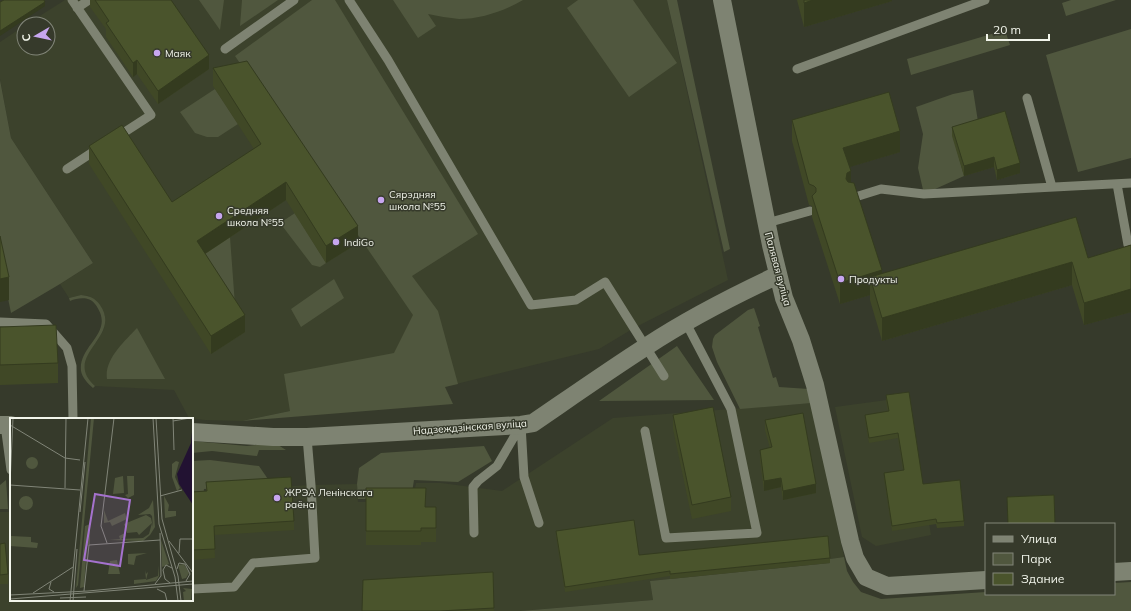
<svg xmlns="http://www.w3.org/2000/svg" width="1131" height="611" viewBox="0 0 1131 611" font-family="Mulish,sans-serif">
<rect width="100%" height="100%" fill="#363a2b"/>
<path fill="#3c422c" d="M65,0H667L728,280L634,328L599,349L444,387L290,411L242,421L205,420L189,418L174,390L95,386L88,380L84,372V364L88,353L97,341L104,329L105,315L89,296L81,295L69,298L60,284L93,263L11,138L0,79V42L24,26V48H48V24H27Z
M909,397L931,535L876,546L862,537L835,407Z
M812,403L844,557L830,559L831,563L650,581L653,600L520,611H0V512H11V600H192V502L206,491L311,485L357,484L358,502H412L416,483H441L502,491L613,418Z"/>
<path fill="#50573e" d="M199,0H224L220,30Z
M242,0H278L240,26Z
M312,0H335L478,234L412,276L438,311L458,384L445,387L453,404L242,421L290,411L284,374L394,353L413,315L235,56Z
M393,0H523C504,11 481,19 459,19C449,18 438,16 428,14L436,26L418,38Z
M578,0H633L677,63L629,97L567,8Z
M667,0H677L730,249L724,252Z
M1071,0H1116L1066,16L1062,3Z
M1131,29V158L1078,172L1046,55Z
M1005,30L1010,45L911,75L907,59Z
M0,80L11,138L93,263L60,284L11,313L0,259Z
M215,89L238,124L218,137H207L195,133L180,112Z
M973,90L979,128L953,136L964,176L924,194L918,168L923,134L916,107L953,94Z
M295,213L326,263L320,267L312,265L280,223Z
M230,237L236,319L197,259Z
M334,279L344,298L301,327L291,309Z
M81,295C90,296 95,298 100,305C123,338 61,355 95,386L93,388C88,384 82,377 81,371C78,344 117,333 95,304C89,296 78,298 70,301L69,298Z
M754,308L760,326L758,327L773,378L776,377L779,387L809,389L812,403L740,409L717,362L712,347L713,339L715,335L748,310Z
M137,328L165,379H107C104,359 125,341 137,328Z
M677,346L714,400L599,401Z
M192,441L247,446L275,443L286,450H259L257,456L212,451L192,453Z
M484,446L492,461L458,482L414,480L411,499H358L357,484L359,468L381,453Z
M210,460L259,466L272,485L204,489L203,497L192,498V461Z
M6,480L8,509H0V485Z
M844,557L847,571L853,582L861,592L881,599L986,592V594H1114V583L1131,582V611H520L653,600L650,581L830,563V559Z"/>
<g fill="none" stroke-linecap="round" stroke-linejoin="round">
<path stroke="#7e8372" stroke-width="9" d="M72,0L151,115L117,137
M349,0L388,60L531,305L576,300L605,282L664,376
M77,8L89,0
M225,49L294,0
M797,69L985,0
M1027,98L1052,187
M67,169L99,148
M1117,184L1128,245L1131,244
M852,198L881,189L924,194L1131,183
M767,223L810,211
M0,322L46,324L67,348L72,366L73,419
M5,425L11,470
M521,425L524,477L539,523
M645,431L666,538L757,533L731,409L686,323
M474,533L473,487L478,481L497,466L521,425
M192,589L234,587L253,563L315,558L311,485L307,437"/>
<path stroke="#7e8372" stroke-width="18" d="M722,0L771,245L784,298L801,340L815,385L850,541L855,558L866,577L887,586L986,580
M0,425H11
M192,432L273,437H307L521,425L533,423C571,397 608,371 647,346C688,319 733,296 778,275
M1114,572L1131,571"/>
</g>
<path fill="#404826" d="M90,0H171L209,69L158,104L137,74L133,77L106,37V29L90,7Z
M797,0H892V1L804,27Z
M213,68L358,243L326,263L286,200L205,254L245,332L211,354L89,164V146L172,202L254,149L213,86Z
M792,120L900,152L849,167L851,182L882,273L1088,258L1131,245V312L1084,325L1072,285L882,341L870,300V295L840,304L812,217V206L809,205L792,141Z
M952,127L1020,173L997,180L994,167L964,176L952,136Z
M0,327L58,363V383L0,385Z
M886,395L923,484L964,521V526L937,528L936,524L892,531L884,478V473L903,470L898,438L869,443L865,420V415L888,412L886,400Z
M673,415L731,497V511L692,519L673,429Z
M765,420L816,493L783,500L781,487L764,491L760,460V450L770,448L765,430Z
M206,482L294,521V530L214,535L215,558L192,560V492L206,491Z
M366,488L426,507H436V542H421V545H366Z
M556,531L639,555L830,558V563L670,579V576L565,592L556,536Z
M0,544L8,574V584H0Z
M493,572L494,611H362Z"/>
<path fill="#343b1f" d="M813,0H892V1L804,27V3Z
M45,2V6L0,36V31Z
M209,55V69L158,104V91Z
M137,60V74L133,77V63Z
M900,131V152L843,169V148Z
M994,157V167L964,176V166Z
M1020,163V173L997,180V170Z
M851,171V192L846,179L847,173Z
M286,182V200L197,259V241Z
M358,226V243L326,263V246Z
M1072,262V285L882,341V318Z
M882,270V291L870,277V295L840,304V283Z
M9,277V300L0,302V279Z
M1131,289V312L1084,325V303Z
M245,315V332L211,354V336Z
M781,478V487L764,491V481Z
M816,484V493L783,500V491Z"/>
<path fill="#4a542c" stroke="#343b1f" d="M4,0H44L45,2L0,31V2Z
M95,0H171L209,55L158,91L137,60L133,63L106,23L109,21Z
M804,0H813L804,3Z
M247,61L358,226L326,246L286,182L197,241L245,315L211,336L89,146L122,125L172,202L261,144L213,68Z
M889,92L900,131L843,148L851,171L847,173L846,179L848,182L854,183L882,270L840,283L812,196L816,192V188L814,186L809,184L792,120Z
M1005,111L1020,163L997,170L994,157L964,166L952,127Z
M1076,217L1088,258L1131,245V289L1084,303L1072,262L882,318L870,277Z
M0,236L9,277L0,279Z
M56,325L58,363L0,365V327Z
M909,392L923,484L960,480L964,521L937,523L936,519L892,526L884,473L904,470L898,433L869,438L865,415L889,411L886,395Z
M713,407L731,497L692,505L673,415Z
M803,413L816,484L783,491L781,478L764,481L760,450L772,447L765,420Z
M291,477L294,521L214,526L215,549L192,550V492L207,491L206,482Z
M366,488H426L425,507H436V528H421V531H366Z
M1054,495L1055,524H1008L1007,497Z
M634,520L639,555L828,536L830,558L670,574V571L565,587L556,531Z
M5,543L8,574L0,575V544Z
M493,572L494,608L440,611H362L363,580Z"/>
<g fill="#c7a6ef" stroke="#363a2b" stroke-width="1.5">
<circle cx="157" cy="53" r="4"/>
<circle cx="381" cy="200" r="4"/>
<circle cx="219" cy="216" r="4"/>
<circle cx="336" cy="242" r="4"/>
<circle cx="841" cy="279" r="4"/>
<circle cx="277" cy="498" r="4"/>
</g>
<g text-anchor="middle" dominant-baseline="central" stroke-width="3" stroke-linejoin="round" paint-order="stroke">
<g font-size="10" fill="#f2f5eb" stroke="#363a2b" text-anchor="start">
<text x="165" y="53">Маяк</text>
<text x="389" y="194">Сярэдняя<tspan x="389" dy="12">школа №55</tspan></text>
<text x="227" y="210">Средняя<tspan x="227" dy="12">школа №55</tspan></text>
<text x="344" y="242">IndiGo</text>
<text x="849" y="279">Продукты</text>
<text x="285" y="492">ЖРЭА Ленінскага<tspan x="285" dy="12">раёна</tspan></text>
</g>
<g font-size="10" fill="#f2f5eb" stroke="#363a2b">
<text transform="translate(778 269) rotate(75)">Палявая вуліца</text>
<text transform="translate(470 427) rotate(-4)">Надзеждзінская вуліца</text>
</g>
</g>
<g transform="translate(10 418)">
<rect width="183" height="183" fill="#363a2b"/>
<path d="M81,0H84L68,167L66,170ZM16 45a6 6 0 1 1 12 0a6 6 0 1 1-12 0ZM166,43L169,44L165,59L170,70L167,73L162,59V46ZM113,58L114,75L103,76L105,60ZM117,58H124V77L118,80L115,77L118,76ZM9 85a7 7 0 1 1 14 0a7 7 0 1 1-14 0ZM154,78L159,87L158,93H166V98L155,100ZM143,82L145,109L140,117L133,123L99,122L110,121L109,118L115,115L116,118L111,121L133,120L139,116L142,105L129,117L127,114L117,115L114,106L136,97L141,100L143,109L142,98L140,96L128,97L139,90ZM94,92L98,103L115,95L117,101L102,108L100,104L94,105ZM80,106V126L77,128L74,169L70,170L75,108ZM1,118L21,119V124L28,125L27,130L0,128ZM151,122L159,146L152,149ZM137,135L126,138L124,147L118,146V136ZM107,142L110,156H98L100,143ZM174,146L179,155L176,160L172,161L168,147ZM149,147V158L146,163L124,166V162L136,161L135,152L136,156L138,154L136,162L148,158ZM173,170L182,171L181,183H174L173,174L176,173Z" fill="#50573e"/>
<path d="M183,3V87L169,66L167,56L181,25Z" fill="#221232"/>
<path fill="none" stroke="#818578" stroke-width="1" d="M143,0L149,106L165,159L168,183M146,0L152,101L168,158L171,183M163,0L164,32M163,3L180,0M0,7L55,40L70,42M0,66L3,0M0,67L70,72M55,70L56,0M150,78L172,72M70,94L75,44M159,123L183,155M97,125L91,108L104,0M169,135L170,121H183M167,151L169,145L175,146L180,156L176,163M41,164L39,171L44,174M160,165L155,161L153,152L156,147L162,150M145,166L151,158L150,115M147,171L155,175L157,183M74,173L79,127L150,122M23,175L63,149M0,177L78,173L183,163M50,180L76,179M0,181L183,166M60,183L78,0M63,183L67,131"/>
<path fill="#a572ce" fill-opacity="0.15" stroke="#a572ce" stroke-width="2" d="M85,76L120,82L110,148L74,142Z"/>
<rect width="183" height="183" fill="none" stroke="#f2f5eb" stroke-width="2"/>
</g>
<rect x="985" y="523" width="130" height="72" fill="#363a2b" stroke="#818578"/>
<rect x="993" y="536" width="20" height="6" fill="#7e8372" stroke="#818578"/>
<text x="1021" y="543" font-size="12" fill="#f2f5eb">Улица</text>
<rect x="993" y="553" width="20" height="12" fill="#50573e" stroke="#818578"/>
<text x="1021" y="563" font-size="12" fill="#f2f5eb">Парк</text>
<rect x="993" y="573" width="20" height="12" fill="#4a542c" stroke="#818578"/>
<text x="1021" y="583" font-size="12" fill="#f2f5eb">Здание</text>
<g transform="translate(36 36) rotate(261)"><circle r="19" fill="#363a2b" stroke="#818578"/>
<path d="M0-3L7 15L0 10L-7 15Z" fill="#c7a6ef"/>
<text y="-6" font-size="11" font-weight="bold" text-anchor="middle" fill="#f2f5eb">С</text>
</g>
<path d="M987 34v6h62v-6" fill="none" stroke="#f2f5eb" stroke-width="2"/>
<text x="993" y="34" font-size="12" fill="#f2f5eb" stroke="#363a2b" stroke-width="3" paint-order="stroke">20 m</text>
</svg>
